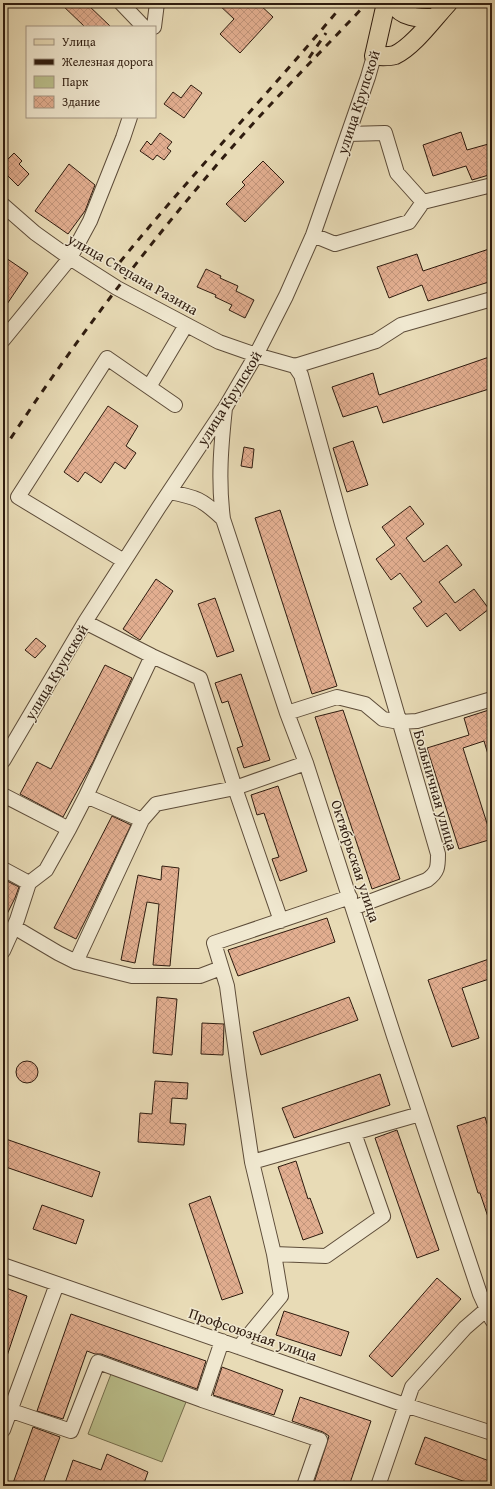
<svg xmlns="http://www.w3.org/2000/svg" width="495" height="1489" viewBox="0 0 495 1489" font-family="'Gentium Book Plus',serif">
<defs>
<pattern id="building-cross-hatch" width="8" height="8" patternUnits="userSpaceOnUse"><rect width="8" height="8" fill="#e2ae90"/><path d="M0 0l8 8M0 8l8-8" fill="none" stroke="#c2957b"/></pattern>
</defs>
<rect width="100%" height="100%" fill="#e8dbb6"/>
<filter id="stains"><feTurbulence type="fractalNoise" baseFrequency=".005" numOctaves="4"/><feColorMatrix values="0 0 0 0 .2 0 0 0 0 .09 0 0 0 0 .02 0 0 0 .5 -.17"/></filter>
<radialGradient id="worn" r=".72"><stop offset=".6" stop-color="#630" stop-opacity="0"/><stop offset="1" stop-color="#630" stop-opacity=".3"/></radialGradient>
<path fill="#babf8b" stroke="#746e4d" d="M111,1374L186,1402L162,1462L88,1434Z"/>
<path fill="url(#building-cross-hatch)" stroke="#2f1c0f" d="M60,3H86L111,27H85Z
M217,3H258L273,17L240,53L220,34L234,19Z
M191,85L202,93L184,118L164,104L173,92L181,98Z
M461,132L467,150L492,143V174L472,180L466,166L433,176L423,145Z
M160,133L172,142L167,148L171,151L164,160L157,155L153,160L140,151L147,141L151,145Z
M14,153L22,161L19,164L29,174L18,186L3,171V164Z
M263,161L284,182L245,222L226,204L245,185L242,182Z
M69,164L95,185L85,211L68,234L35,211Z
M492,248V281L428,301L422,285L389,298L377,267L417,254L423,271Z
M3,256L28,273L3,310Z
M206,269L221,276L220,278L238,286L236,291L254,300L245,318L229,310L232,305L215,297L216,295L197,287Z
M492,356V388L383,423L377,406L343,417L332,387L373,373L379,395Z
M108,406L138,426L126,446L136,453L125,469L115,462L101,483L85,472L78,482L64,472Z
M353,441L368,485L347,492L333,448Z
M244,447L254,449L252,468L241,466Z
M410,506L424,524L406,538L424,562L447,545L462,565L439,582L455,603L474,589L489,609L460,631L446,613L427,627L413,608L422,602L400,573L391,580L376,559L395,545L382,527Z
M280,510L337,686L312,694L255,518Z
M156,579L173,591L140,640L123,629Z
M215,598L234,651L217,657L198,604Z
M36,638L46,646L35,658L25,650Z
M105,665L132,678L93,762L63,817L20,794L37,762L51,769Z
M241,674L270,760L244,768L237,748L243,746L228,701L222,703L215,683Z
M492,709V760L490,761L484,741L463,748L492,839L459,849L427,748L469,735L464,718Z
M343,710L400,879L372,889L315,717Z
M278,786L307,871L280,881L272,859L279,857L264,813L257,815L251,795Z
M112,816L131,825L91,909L76,939L54,928Z
M162,866L179,868L170,966L153,965L159,904L147,902L135,963L121,960L138,875L161,880Z
M3,879L19,887L15,898L3,922Z
M327,918L335,942L238,976L228,950Z
M492,958V978L462,988L479,1038L452,1047L428,980Z
M157,997L177,999L172,1055L153,1053Z
M349,997L358,1020L261,1055L253,1032Z
M202,1023L224,1024L223,1055L201,1054Z
M16 1072a11 11 0 1 1 22 0a11 11 0 1 1-22 0Z
M380,1074L390,1105L294,1138L282,1108Z
M155,1081L188,1083L187,1099L172,1098L170,1123L186,1124L184,1145L138,1142L140,1113L152,1114Z
M485,1117L492,1140V1223H490L480,1193H478L457,1126Z
M397,1130L439,1250L417,1258L375,1138Z
M3,1138L100,1172L92,1197L3,1166Z
M296,1161L308,1199L310,1198L323,1233L303,1240L278,1167Z
M210,1196L243,1293L222,1300L189,1204Z
M42,1205L84,1220L76,1244L33,1229Z
M437,1278L461,1299L392,1377L369,1356Z
M6,1288L27,1296L5,1362H3V1297Z
M284,1311L349,1332L341,1356L276,1335Z
M71,1314L206,1361L197,1389L101,1354H95L87,1351L63,1419L37,1411Z
M222,1367L283,1390L274,1415L213,1395Z
M300,1397L371,1421L349,1486H313L329,1436L323,1432L292,1421Z
M33,1427L60,1437L42,1486H12Z
M425,1437L492,1462V1486H477L415,1464Z
M107,1454L148,1472L143,1486H64L73,1460L101,1470Z"/>
<g fill="none" stroke-linecap="round" stroke-linejoin="round">
<defs>
<path id="minor" d="M121,3L144,27
M154,27L157,3
M348,134L385,133L397,173L423,202L492,185
M3,205L35,233L70,258L117,288L219,342L256,355L295,366L301,375L342,524L438,854C438,867 438,872 427,880L353,908
M313,235L335,244L409,222L423,202
M3,340L70,258L90,221L123,138L130,117
M295,366L376,341L401,325L492,299
M149,387L186,325
M225,408C221,446 218,480 223,519L287,713L306,763L394,1036L480,1294L492,1320
M169,492C196,497 202,499 223,519
M124,561L18,497L107,358L175,405
M85,622L152,656L200,678L235,788L281,921
M287,713L337,697L365,704L383,719L399,722L417,721L492,699
M3,761L85,622L159,507L225,408L256,355L286,296L313,235L368,77L374,56
M3,795L69,829L46,870L29,883
M86,796L142,820L156,804L235,788L306,763
M142,820L76,962L132,976H200L221,968
M69,829L86,796L152,656
M3,869L29,883L17,920L3,951
M14,927L58,953L76,962
M252,1162L420,1114
M274,1254L326,1256L383,1216L354,1133
M3,1265L405,1405L492,1433
M222,1341L202,1400L320,1440L304,1486
M239,1347L281,1296L274,1254L252,1162L239,1075L227,986L214,943L350,897
M3,1408L71,1431L98,1362L202,1400
M3,1430L57,1284
M378,1486L412,1387L465,1328L487,1309L492,1307"/>
<path id="major" d="M386,3L374,56C381,56 388,57 395,55C413,47 434,18 448,3
M393,3C402,18 418,18 434,18"/>
</defs>
<use href="#minor" stroke="#5d4c39" stroke-width="16"/>
<use href="#major" stroke="#2f1c0f" stroke-width="20"/>
<use href="#minor" stroke="#f0e8d0" stroke-width="14"/>
<use href="#major" stroke="#e8dbb6" stroke-width="18"/>
<path stroke="#2f1c0f" stroke-width="3" stroke-dasharray="7 7" stroke-linecap="butt" d="M309,58L326,33
M120,262C191,175 268,94 340,8
M3,450C69,349 142,252 221,160C267,106 318,55 367,3"/>
</g>
<g text-anchor="middle" dominant-baseline="central" stroke-width="3" stroke-linejoin="round" paint-order="stroke">
<g font-size="15" fill="#2f1c0f" stroke="#f0e8d0">
<text transform="translate(358 102) rotate(-72)">улица Крупской</text>
<text transform="translate(133 274) rotate(30)">улица Степана Разина</text>
<text transform="translate(229 398) rotate(-58)">улица Крупской</text>
<text transform="translate(56 672) rotate(-59)">улица Крупской</text>
<text transform="translate(436 790) rotate(74)">Больничная улица</text>
<text transform="translate(356 861) rotate(72)">Октябрьская улица</text>
<text transform="translate(253 1334) rotate(19)">Профсоюзная улица</text>
</g>
</g>
<rect width="495" height="1489" fill="none" stroke="#e8dbb6" stroke-width="16"/>
<rect x="4" y="4" width="487" height="1481" fill="none" stroke="#2f1c0f" stroke-width="2"/>
<rect x="8" y="8" width="479" height="1473" fill="none" stroke="#2f1c0f"/>
<rect x="26" y="26" width="130" height="92" fill="#f0e8d0" stroke="#a39683"/>
<rect x="34" y="39" width="20" height="6" fill="#e8dbb6" stroke="#a39683"/>
<text x="62" y="46" font-size="12" fill="#2f1c0f">Улица</text>
<rect x="34" y="59" width="20" height="6" fill="#2f1c0f" stroke="#a39683"/>
<text x="62" y="66" font-size="12" fill="#2f1c0f">Железная дорога</text>
<rect x="34" y="76" width="20" height="12" fill="#babf8b" stroke="#a39683"/>
<text x="62" y="86" font-size="12" fill="#2f1c0f">Парк</text>
<rect x="34" y="96" width="20" height="12" fill="url(#building-cross-hatch)" stroke="#a39683"/>
<text x="62" y="106" font-size="12" fill="#2f1c0f">Здание</text>
<rect width="100%" height="100%" filter="url(#stains)"/>
<rect width="100%" height="100%" fill="url(#worn)"/>
</svg>
